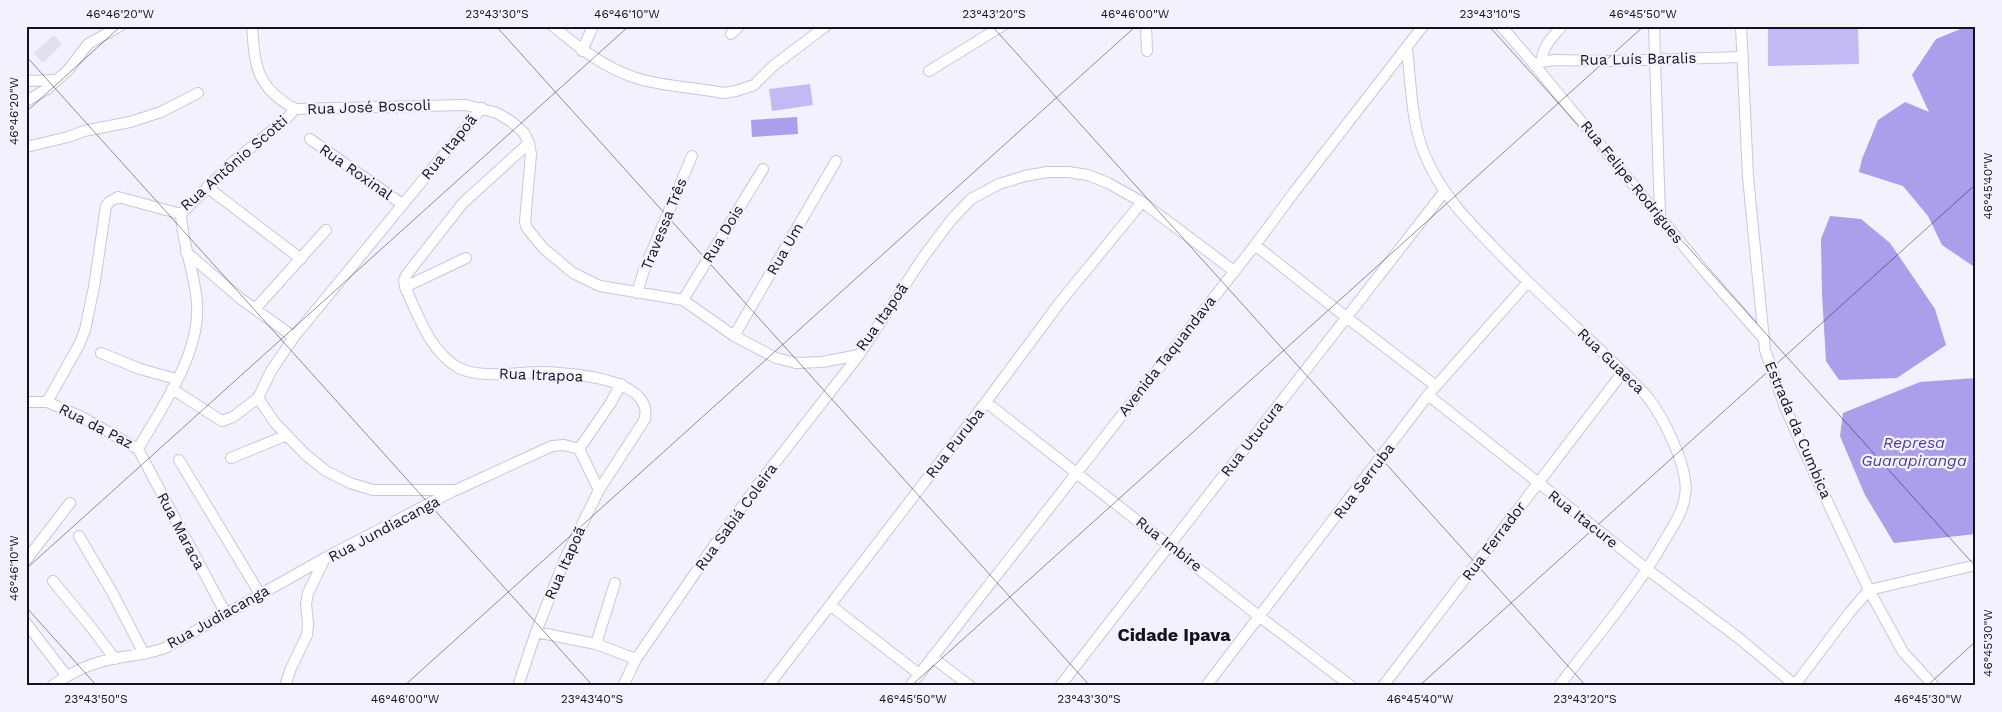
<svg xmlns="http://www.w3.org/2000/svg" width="2002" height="712" viewBox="0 0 2002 712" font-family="'Work Sans',sans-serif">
<rect width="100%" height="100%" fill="#f2f1fe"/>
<path fill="#e2e0f0" d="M54,35L62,44L43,63L34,53Z"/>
<path fill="#c3baf5" d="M1768,26H1858L1859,64L1768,66Z
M810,84L813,105L772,111L769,89Z"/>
<path fill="#ab9eeb" d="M1968,26H1976V268L1942,245L1928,216L1903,186L1859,172L1862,159L1878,120L1905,102L1929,112L1912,75L1936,39Z
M797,117L798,134L752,137L751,120Z
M1830,216L1861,219L1890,243L1935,309L1946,345L1897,378L1839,380L1826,361L1822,294L1821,239Z
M1976,378V534L1894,543L1865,495L1840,436L1843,413L1920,382Z"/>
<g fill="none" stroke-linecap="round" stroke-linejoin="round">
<defs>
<path id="minor" d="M252,26C255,67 256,87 295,109L466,105L497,113L512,122L524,133L529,143L531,154L525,222L527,228L543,248L573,273L600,286L683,300L734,336L776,358L796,363L822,362L859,355
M553,26C579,48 606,69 639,79C663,86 698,88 724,93L736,91L754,85L773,66L826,26
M1146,26L1147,51
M1501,26L1533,63L1705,272L1763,338
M1654,26L1660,216
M1741,26L1748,177L1765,350L1785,407L1820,486L1869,590L1903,652L1934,686
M731,34L739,26
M1407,48C1411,83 1411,121 1424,153C1442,198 1476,229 1509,263C1554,308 1602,350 1646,395C1663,416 1690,469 1685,496C1683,511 1674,525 1666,538C1636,591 1596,637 1559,686
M582,51L593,26
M1542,61C1542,46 1553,37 1562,26
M1533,63L1554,60L1609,61L1743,57
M929,71L1002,26
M26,81L56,80
M26,101L47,89L69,69L88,44L120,26
M310,139L402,204
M26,147L68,137L84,131L130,122L161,112L198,93
M207,187L301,259
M181,214L233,162L285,120L295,109
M1255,245L1346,317L1436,386
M186,252L241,299L294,337
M405,287L466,258
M637,293L644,270L692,156
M683,300L763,169
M255,309L326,230
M734,336L836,161
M101,353L140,369L176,379
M172,389L222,421L233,417L258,398L271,371L294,337L482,108
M1428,395L1648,570L1740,639L1796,686
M258,398L275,423L306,455L326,471L350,483L373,490H456L552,446L564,445L579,449L599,490
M26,402H47L79,345L85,330L94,287L106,206L109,202L118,197L181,214
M47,402L82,417L138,449C162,407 200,354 197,305C196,275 182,245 181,214
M986,402L1260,617L1351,686
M138,449L226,614
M579,449L610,404L621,384
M231,458L287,435
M179,460L260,594
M79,536L112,592L144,654
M26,560L70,503
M53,581L90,626L115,659
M1869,590L1976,565
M830,605L919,674
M26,623L66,675
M536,632L596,644L636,659
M596,644L615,583
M932,657L970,686
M52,686C71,672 94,662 117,658C134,655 151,654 167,647L325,558
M285,686L291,668L307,635L308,624L306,604L308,593L325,558L453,491
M518,686L536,632L565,559L599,490L645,419C645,416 646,411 645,408C637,377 568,373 542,372C518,372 480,379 459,368C430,352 418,315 405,287L404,280L407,274L463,203L529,143
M623,686L636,659L711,550L757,486L859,355L924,256L952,219L971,199L999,184L1025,176L1047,172H1068L1088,175L1108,183L1142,202L1234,271
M768,686L986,402L1061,301L1142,202
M910,686L1255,245L1295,191L1423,26
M1060,686L1444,192
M1206,686L1428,395L1528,282
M1383,686L1623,372
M1794,686L1850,612L1869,590"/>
</defs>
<use href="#minor" stroke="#c9c5e5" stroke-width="12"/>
<use href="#minor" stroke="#fff" stroke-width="10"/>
</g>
<path fill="none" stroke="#14121d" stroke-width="1" stroke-opacity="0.45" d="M496,26L1090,686M992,26L1586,686M1489,26L1976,567M26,56L593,686M26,112L121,26M26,569L629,26M26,607L97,686M404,686L1136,26M911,686L1644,26M1419,686L1976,184M1927,686L1976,641"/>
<g text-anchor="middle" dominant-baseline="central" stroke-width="4.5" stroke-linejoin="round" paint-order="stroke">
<g font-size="15" fill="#14121d" stroke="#f2f1fe">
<text transform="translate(1638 59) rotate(-1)">Rua Luís Baralis</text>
<text transform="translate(369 107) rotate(-2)">Rua José Boscoli</text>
<text transform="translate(449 147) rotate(-51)">Rua Itapoã</text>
<text transform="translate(234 163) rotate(-41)">Rua Antônio Scotti</text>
<text transform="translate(356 172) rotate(35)">Rua Roxinal</text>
<text transform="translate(1632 182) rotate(51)">Rua Felipe Rodrigues</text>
<text transform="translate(664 224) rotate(-68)">Travessa Três</text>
<text transform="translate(723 234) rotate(-59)">Rua Dois</text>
<text transform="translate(785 249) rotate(-60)">Rua Um</text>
<text transform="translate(882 317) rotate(-55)">Rua Itapoã</text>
<text transform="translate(1167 356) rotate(-52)">Avenida Taquandava</text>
<text transform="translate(1611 361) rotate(44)">Rua Guaeca</text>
<text transform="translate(541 375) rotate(2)">Rua Itrapoa</text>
<text transform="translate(96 426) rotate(27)">Rua da Paz</text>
<text transform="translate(1798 430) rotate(67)">Estrada da Cumbica</text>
<text transform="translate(1252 439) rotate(-52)">Rua Utucura</text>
<text transform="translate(955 443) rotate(-52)">Rua Puruba</text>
<text transform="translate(1364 481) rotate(-53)">Rua Serruba</text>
<text transform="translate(736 517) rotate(-54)">Rua Sabiá Coleira</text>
<text transform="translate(1583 519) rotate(38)">Rua Itacure</text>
<text transform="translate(384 529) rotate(-28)">Rua Jundiacanga</text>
<text transform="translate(181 531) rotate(62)">Rua Maraca</text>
<text transform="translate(1494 541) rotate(-53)">Rua Ferrador</text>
<text transform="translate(1169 544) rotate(38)">Rua Imbire</text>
<text transform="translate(565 563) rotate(-66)">Rua Itapoã</text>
<text transform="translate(218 617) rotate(-29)">Rua Judiacanga</text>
</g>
<g font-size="16" font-style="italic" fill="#543d96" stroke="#f2f1fe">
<text x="1914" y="442">Represa<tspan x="1914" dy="18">Guarapiranga</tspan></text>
</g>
<g font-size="18" font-weight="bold" fill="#14121d" stroke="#f2f1fe">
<text x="1174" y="634">Cidade Ipava</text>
</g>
</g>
<rect width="2002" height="712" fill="none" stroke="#f2f1fe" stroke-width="55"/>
<rect x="28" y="28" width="1946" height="656" fill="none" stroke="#14121d" stroke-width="2"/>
<g font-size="12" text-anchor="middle" fill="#14121d">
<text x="120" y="18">46°46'20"W</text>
<text x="497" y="18">23°43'30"S</text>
<text x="627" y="18">46°46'10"W</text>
<text x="994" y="18">23°43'20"S</text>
<text x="1135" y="18">46°46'00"W</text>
<text x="1490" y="18">23°43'10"S</text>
<text x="1643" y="18">46°45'50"W</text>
<text transform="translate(14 111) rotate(-90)" y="4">46°46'20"W</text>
<text transform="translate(1988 186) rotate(-90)" y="4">46°45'40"W</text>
<text transform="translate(14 568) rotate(-90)" y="4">46°46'10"W</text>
<text transform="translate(1988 643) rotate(-90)" y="4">46°45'30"W</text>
<text x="96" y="703">23°43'50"S</text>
<text x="405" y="703">46°46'00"W</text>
<text x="592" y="703">23°43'40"S</text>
<text x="913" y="703">46°45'50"W</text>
<text x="1089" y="703">23°43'30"S</text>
<text x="1420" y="703">46°45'40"W</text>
<text x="1585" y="703">23°43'20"S</text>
<text x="1928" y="703">46°45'30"W</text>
</g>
</svg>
